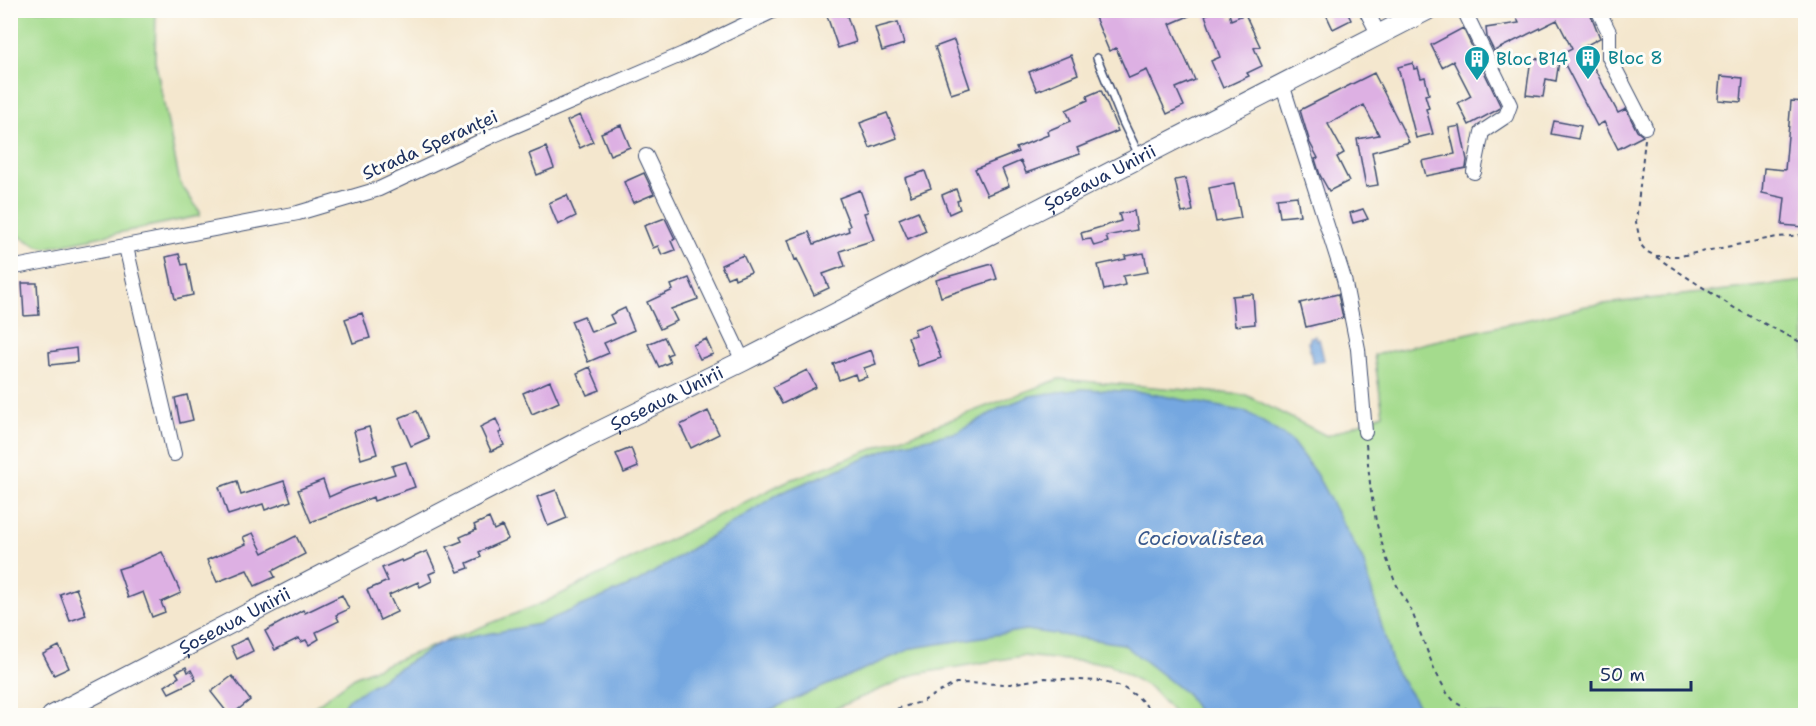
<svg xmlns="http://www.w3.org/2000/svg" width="1816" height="726" viewBox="0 0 1816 726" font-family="'Shantell Sans',sans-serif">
<rect width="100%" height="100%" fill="#fdfcf7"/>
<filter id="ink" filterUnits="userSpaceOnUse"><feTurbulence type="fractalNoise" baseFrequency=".0167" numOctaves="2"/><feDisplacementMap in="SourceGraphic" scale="12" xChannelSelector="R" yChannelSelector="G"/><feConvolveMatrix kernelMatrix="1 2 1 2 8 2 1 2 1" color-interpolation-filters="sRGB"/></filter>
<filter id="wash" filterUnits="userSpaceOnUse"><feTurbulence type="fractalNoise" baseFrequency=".008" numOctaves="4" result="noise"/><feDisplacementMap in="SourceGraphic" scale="24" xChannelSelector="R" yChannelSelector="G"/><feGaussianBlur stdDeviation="1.35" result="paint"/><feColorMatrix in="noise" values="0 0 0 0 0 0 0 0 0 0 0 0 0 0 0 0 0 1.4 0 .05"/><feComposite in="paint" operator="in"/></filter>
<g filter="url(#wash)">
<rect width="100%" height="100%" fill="#f4e7ce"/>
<path fill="#a4db8d" stroke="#608576" stroke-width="1.5" d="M11,10L156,11L155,60L180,183L200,212L199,216L46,248L38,246L11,232Z
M1805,281V715H1176L1151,688L1109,664L1022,656L916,674L820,715L302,716L356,676L545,602L785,482L1059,379L1246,395L1327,436L1383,414L1374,355L1586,306Z"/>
<path fill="#75a7e0" stroke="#486b9f" stroke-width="1.5" d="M1315,336L1316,340L1319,339L1324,360L1313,363L1308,342L1310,341V337Z
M1082,389L1142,392L1247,412L1291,440L1316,474L1363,560L1394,669L1425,715H1200L1188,695L1123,644L1026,630L913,648L758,715H339L346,701L440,643L539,624L638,582L780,493L901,444L958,432L1000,408L1030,396Z"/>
<g id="blocks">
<path fill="#ddb0e3" d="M825,10H845L856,42L838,48Z
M1092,10H1121L1122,14L1130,10H1203L1170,24L1195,80L1176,88L1184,106L1167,114L1147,70L1129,78L1116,48L1109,51Z
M1218,10H1228L1231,20L1245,14L1260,46L1254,48L1262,66L1247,73L1249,76L1223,88L1211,61L1220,57L1205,15Z
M1324,10H1346L1351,20L1333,29Z
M1513,10H1589L1600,38L1583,47L1618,113L1626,109L1637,131L1643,136L1618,149L1604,122L1597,126L1560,55L1572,49L1557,20L1494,51L1487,37L1486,28L1519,23Z
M898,22L904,44L882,51L875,28Z
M1463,28L1500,105L1499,109L1469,125L1458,103L1471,96L1453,61L1442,67L1431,45Z
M954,40L970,88L951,94L935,47Z
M1071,55L1078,74L1037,91L1029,72Z
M1560,55L1556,81L1546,79L1543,97L1526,95L1531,58L1550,60Z
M1413,63L1414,69L1418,68L1421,78L1425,77L1429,94L1425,95L1429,108L1426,109L1433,134L1416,138L1398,67Z
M1374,73L1409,142L1372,152L1378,185L1366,187L1357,139L1379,135L1364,105L1328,124L1344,153L1337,157L1349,181L1329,191L1320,175L1315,159L1318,158L1310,143L1300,110Z
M1721,76L1743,78L1741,102L1719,100Z
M1101,90L1118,131L1077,148L1080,154L1026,173L1021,161L1002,169L1009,186L987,195L975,169L1018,152L1016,148L1048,135L1047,131L1071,121L1066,110L1088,100L1087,96Z
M1791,101L1806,102L1804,227L1782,225L1785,198L1762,193L1764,168L1785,170Z
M887,113L897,138L870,148L860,123Z
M580,115L593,142L580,148L567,121Z
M1554,121L1581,126L1578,139L1551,134Z
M621,125L630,147L610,155L601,133Z
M1460,126L1467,160L1466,168L1426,176L1422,161L1455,154L1449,128Z
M546,147L554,168L537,175L529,154Z
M925,171L931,188L911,196L905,178Z
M644,173L654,194L633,203L624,182Z
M1186,178L1193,211L1182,213L1175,180Z
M1234,183L1241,218L1216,222L1209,188Z
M956,189L960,200L957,201L960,209L949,214L942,195Z
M860,190L868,212L864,213L874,240L840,251L845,266L823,274L829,288L814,295L797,259L795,260L788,240L809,232L814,244L849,231L848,227L850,226L839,198Z
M567,195L576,216L558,225L549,203Z
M1297,196L1300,215L1280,217L1277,198Z
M1363,209L1368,219L1353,223L1350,213Z
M918,211L926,231L908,239L899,219Z
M1134,211L1137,230L1106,236L1108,242L1094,246L1091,239L1083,240L1081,233L1121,221L1119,214Z
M665,218L675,239L671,241L675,250L662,255L658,246L653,248L644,226Z
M1144,253L1148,272L1123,276L1125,285L1104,290L1098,265L1126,259L1125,256Z
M179,254L182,265L187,264L193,295L175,299L166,257Z
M743,255L751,272L735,279L734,275L727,278L721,265Z
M992,264L997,279L941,297L936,280Z
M689,278L698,299L671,309L677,321L660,329L647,302L673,290L671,285Z
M22,283H37L39,315L24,316Z
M1253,294L1255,324L1235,326L1232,296Z
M1338,294L1343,318L1306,327L1300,303Z
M625,308L634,330L604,343L609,353L588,362L571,321L584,316L591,332L614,323L610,315Z
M362,313L370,338L353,343L345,319Z
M929,324L941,358L918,366L908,337L916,335L914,329Z
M664,337L672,353L667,355L670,362L659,367L648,344Z
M706,339L713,354L700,359L693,345Z
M76,348L77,362L50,365L49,352Z
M871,350L876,364L864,368L867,377L857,380L855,374L839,380L833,364Z
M590,367L600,390L587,395L577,373Z
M807,370L816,387L782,404L773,387Z
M550,381L559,402L532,414L523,393Z
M187,395L193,420L180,423L175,398Z
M417,411L429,438L411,446L399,418Z
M708,411L719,434L691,448L680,425Z
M496,419L502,432L499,433L504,445L491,451L480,427Z
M369,427L377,454L361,459L354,431Z
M631,448L638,467L624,473L616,454Z
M406,462L415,487L374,501L373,497L311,522L298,490L323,480L329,497L349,488L395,474L392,466Z
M237,481L241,495L284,481L291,501L265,510L263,504L228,515L219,487Z
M556,490L567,518L548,526L537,497Z
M489,518L494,530L502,526L508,539L479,552L481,557L467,563L469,568L458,572L447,547L462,541L460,537L476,530L474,525Z
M253,533L263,553L296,536L305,554L272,571L275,577L255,586L247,570L217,582L207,560L246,544L243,537Z
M427,551L436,571L429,574L432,581L420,587L418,582L389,595L397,612L380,620L367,590L388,581L382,568L401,560L402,562Z
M162,552L181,593L161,602L165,612L152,617L143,592L128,598L118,569L134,564Z
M76,588L86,615L70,621L60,594Z
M342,595L349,609L336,615L339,621L316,632L319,639L309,645L306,640L301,642L299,638L275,650L265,631L303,610L305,613Z
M247,638L253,651L237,659L231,646Z
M59,646L69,668L54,675L43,654Z
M186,667L188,672L191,670L196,680L169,693L165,686L179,677L176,672Z
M232,676L250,700L230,716L211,692Z"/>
</g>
</g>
<g filter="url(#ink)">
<use href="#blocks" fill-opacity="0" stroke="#3c4b6f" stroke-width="1.5"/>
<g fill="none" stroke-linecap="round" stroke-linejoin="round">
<defs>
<path id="lane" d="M1097,58L1123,122L1139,155"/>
<path id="street" d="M1366,10L1379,35
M1464,10L1510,105L1506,116L1482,132L1474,172
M1598,10L1609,32V57L1645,127
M1282,84L1344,279L1358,349L1365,432
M646,156L743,361
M126,247L174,454
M10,268L298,213L379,189L494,135L683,54L775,10"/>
<g id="secondary">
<path id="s1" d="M52,716L580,441L743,361L1427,10"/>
</g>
</defs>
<use href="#lane" stroke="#3c4b6f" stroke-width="10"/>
<use href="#street" stroke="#3c4b6f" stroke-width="16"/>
<use href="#secondary" stroke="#3c4b6f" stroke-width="22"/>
<path stroke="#3c4b6f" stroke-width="2" stroke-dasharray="4.5 4.5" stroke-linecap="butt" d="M1645,139L1636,222L1641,245L1646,251L1655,256H1680L1777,237L1806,235
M1656,257L1736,309L1806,345
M1366,444L1371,493L1376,521L1384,551L1395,582L1412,612L1435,671L1447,693L1455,702L1478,716
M871,716L921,702L956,683L1010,684L1045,678L1100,681L1122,687L1138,697L1156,716
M1805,716L1806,715"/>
<use href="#lane" stroke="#fff" stroke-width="7"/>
<use href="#street" stroke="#fff" stroke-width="14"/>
<use href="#secondary" stroke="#fff" stroke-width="20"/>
</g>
</g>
<defs>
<symbol id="building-pin" viewBox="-11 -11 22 30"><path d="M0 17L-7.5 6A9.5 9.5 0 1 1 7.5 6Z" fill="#0f9aa8" stroke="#fdfcf7"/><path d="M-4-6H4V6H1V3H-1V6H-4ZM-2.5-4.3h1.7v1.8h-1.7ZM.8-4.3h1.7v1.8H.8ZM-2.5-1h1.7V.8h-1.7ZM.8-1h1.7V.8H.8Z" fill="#fff"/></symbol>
</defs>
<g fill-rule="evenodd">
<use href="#building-pin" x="1573" y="43" width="30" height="40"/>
<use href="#building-pin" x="1462" y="44" width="30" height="40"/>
</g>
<g text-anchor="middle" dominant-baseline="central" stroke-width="6" stroke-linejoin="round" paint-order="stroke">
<g font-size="18" fill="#0d838f" stroke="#fdfcf7" text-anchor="start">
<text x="1608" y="58">Bloc 8</text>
<text x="1496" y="59">Bloc B14</text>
</g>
<g font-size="18" fill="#1b2f5e" stroke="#fdfcf7">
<text transform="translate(430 145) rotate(-24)">Strada Speranței</text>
<text stroke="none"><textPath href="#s1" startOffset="1178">Șoseaua Unirii</textPath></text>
<text stroke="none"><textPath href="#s1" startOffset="692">Șoseaua Unirii</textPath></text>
<text stroke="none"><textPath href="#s1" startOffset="206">Șoseaua Unirii</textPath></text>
</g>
<g font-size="20" font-style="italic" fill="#3a598c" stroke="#fdfcf7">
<text x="1201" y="538">Cociovalistea</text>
</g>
</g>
<rect width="1816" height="726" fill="none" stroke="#fdfcf7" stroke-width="36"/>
<path d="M1591 681v9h100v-9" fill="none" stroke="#1b2f5e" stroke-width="3"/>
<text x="1600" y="681" font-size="18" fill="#1b2f5e" stroke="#fdfcf7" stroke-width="4.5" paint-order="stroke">50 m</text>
</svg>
